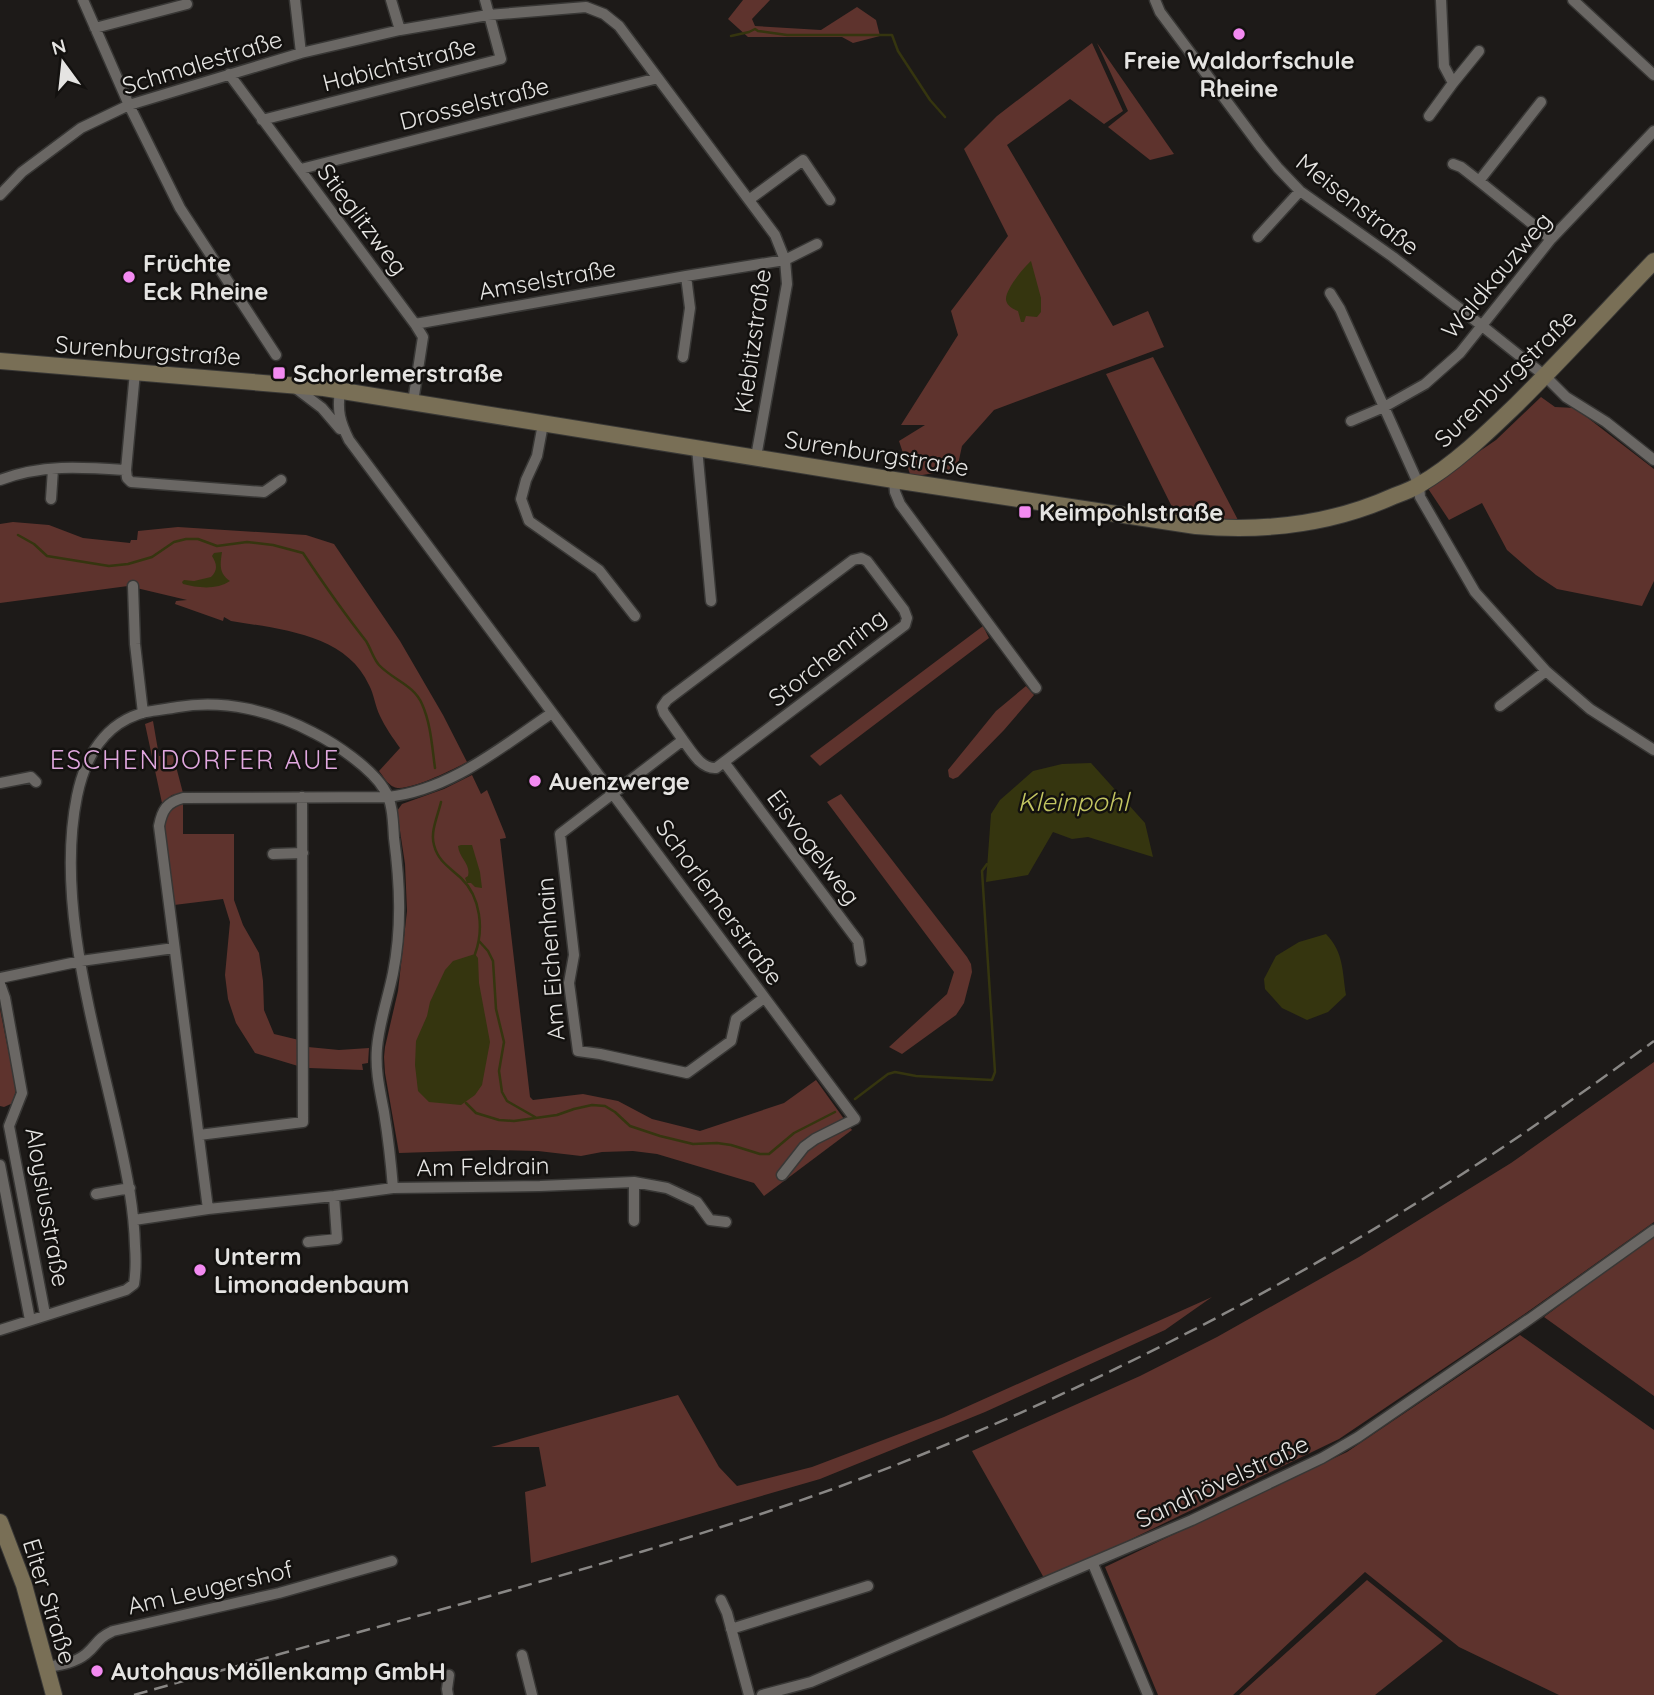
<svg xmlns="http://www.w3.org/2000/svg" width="1654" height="1695" viewBox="0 0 1654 1695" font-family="Quicksand,sans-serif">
<rect width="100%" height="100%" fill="#1d1a18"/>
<path fill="#5e332d" d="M743,0H770L752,19L755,26L821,30L857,7L876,20L880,36L853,43L842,37H748L728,19Z
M1092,43L1123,111L1104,124L1070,99L1007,145L1113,326L1148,311L1164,347L994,410L962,446L957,469L911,477L899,441L925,425H901L958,335L951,311L1008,236L964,149L997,116Z
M1097,43L1174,154L1150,160L1108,127L1128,111Z
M1153,357L1238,520L1176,515L1106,374Z
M1541,397L1555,407L1575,408L1654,469V581L1642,606L1557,589L1536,575L1507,550L1482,503L1449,520L1427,487L1496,440Z
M13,522L49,525L83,538L130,543L131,540H137L138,531L178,527L306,535L334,544L400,641L443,715L467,762C454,769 406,793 394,787C388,785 383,776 379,771L400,748C393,738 385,727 380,716C375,706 374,694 369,685C346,634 279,629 231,621L224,617L223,621L175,604L176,601L187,600L128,586L0,603V524Z
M983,626L989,638L820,766L810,756Z
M1026,686L1034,695L1004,730L958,777L953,779L949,777L948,770L996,711Z
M153,721L159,756L173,755L183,793L172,795L162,803L145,724Z
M472,775L481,794L487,790L505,834L506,838L500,839L530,1097L533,1100L583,1094L618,1101L652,1119L700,1131L784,1103L816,1080L852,1130L764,1196L754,1183L657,1154L633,1151L602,1152L581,1156L538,1151L491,1150L399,1153L385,1073L384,1057L385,1047L398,991L407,911L405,864L397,811L402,804L444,789Z
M841,794L967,957L971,964L972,972L964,1003L956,1015L902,1054L889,1047L947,994L954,972L827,802Z
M183,803V834H234V900L243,925L259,953L263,981L264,1010L274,1034L299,1040L298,1066L255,1053L236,1023L228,999L225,975L230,922L223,899L174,905L164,824C168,809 168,809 183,803Z
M0,1009L16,1089L13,1103L4,1107L0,1106Z
M308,1047L339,1050L369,1048L368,1063L362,1064L363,1070L309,1068Z
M1654,1062V1222L1526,1313L1339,1439L1092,1558L1044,1578L972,1451L1140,1376L1217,1337L1359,1257L1511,1163Z
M1654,1235V1396L1544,1317Z
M1212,1297L1165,1330L985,1412L820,1479L531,1563L525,1492L546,1486L539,1447H491L678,1395L719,1467L737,1486L812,1467L944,1417Z
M1520,1335L1654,1430V1695H1559L1459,1647L1365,1572L1233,1695H1158L1105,1567L1347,1452Z
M1367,1580L1443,1641L1375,1695H1239Z"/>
<path fill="#35350f" d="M1031,261L1041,298V312L1037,317L1026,316L1024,322H1021L1018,311C1013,309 1007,306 1006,300C1005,290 1024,267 1031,261Z
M222,552C220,565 219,574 230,581C217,590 198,588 183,584L182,582L184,580L194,581L211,577C218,570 217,564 212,556L214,553Z
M1091,763L1145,823L1153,857L1088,837L1072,839L1053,832L1028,875L986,882L991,814L1000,800L1033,771L1062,764Z
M461,845H472L480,872L482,888L475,887L471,883H467L465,878L468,876C471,864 459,858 458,846Z
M1326,934C1344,953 1342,970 1346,995L1328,1012L1307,1020L1282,1008L1265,989L1264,979L1276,956L1299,942Z
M475,954L478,958L479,983L490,1042L482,1085L475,1095L461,1105L429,1102L418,1091L415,1065L416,1041L427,1016L430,1002L445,970L453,961Z"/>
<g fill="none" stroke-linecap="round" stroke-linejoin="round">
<path stroke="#35350f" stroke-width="2.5" d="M731,36L749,32L755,29L758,31L787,35H892L898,51L930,100L945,117
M18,535L34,544L47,556L109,566L128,564L152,557L174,542L186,539H198L217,546L247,542L273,545L303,553C323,583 344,613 366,641C371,649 373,658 379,665C393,680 414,685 422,704C431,724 432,747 435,768
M441,802C438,815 430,832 434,845C438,861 449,867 461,878C481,897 484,930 475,954
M479,941L488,951L493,961L496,1009L504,1042L499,1071L502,1092L507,1101L535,1117
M855,1099L888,1074L895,1072L916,1076L992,1080L995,1072L982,871L987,864
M466,1103L476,1113L499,1120L514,1121L557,1115L574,1109L592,1105L605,1106L615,1112L630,1126L660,1136L693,1144L717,1143L731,1145L760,1154H769L794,1133L835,1112"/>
<defs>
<path id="street" d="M83,0L129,105L180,208L276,355
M295,0L301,53
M391,0L400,30
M1155,0L1160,12L1260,146L1278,168L1300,191L1393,257L1481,325L1545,376L1566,397L1606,422L1654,460
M1573,0L1654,75
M95,28L187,4
M229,74L415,324L423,337L413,402
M1453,83L1479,51
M1429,116L1453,83L1444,66L1441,0
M262,120L501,59L485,0
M1453,164L1461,167L1479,181L1551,239
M301,169L658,78
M1479,181L1541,102
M0,195L22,172L81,128L129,105L301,53L400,30L488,15L586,7L604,14L619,26L775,235L785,260L787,284L756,457
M750,199L803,160L830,200
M1258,237L1300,191
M1330,293L1340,309L1419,485L1420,497L1475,592L1546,671L1590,709L1654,750
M415,324L686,276L785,260L817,244
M683,357L690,308L686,276
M293,386L322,408L340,429
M340,391C337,411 340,422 349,440L855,1119L815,1139L804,1147L782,1175
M1351,421L1384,407L1425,384L1460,353L1551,239L1654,131
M543,424L537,456L526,480L521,499L529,521L599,570L635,616
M697,448L711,601
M126,470L127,478L131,482L264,492L281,480
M0,480C41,464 82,467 126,470L135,372
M894,480L895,492L900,504L1036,688
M51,499L53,469
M133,586L135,644L143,713
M1500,706L1546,671
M683,740C692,752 701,769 716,768L905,625L907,618L904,610L867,561L861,558L853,560L667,700L662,707L664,713L683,740L560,834L574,955L569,983L578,1051L600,1054L687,1073L731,1041L736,1019L764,998
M724,762L858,941L861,961
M0,783L31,777L36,782
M273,854L303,853
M0,978L81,961L174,948
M0,984L5,998L22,1093L9,1126L45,1314
M199,1135L303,1122L302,797
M0,1165L30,1320
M634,1182V1221
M96,1194L130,1188
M208,1209L159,826C162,810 167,802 183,798L388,797C451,790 501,747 552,713
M134,1220L208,1209L334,1196L393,1188L540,1186L634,1182L667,1188L697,1202L710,1220L726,1222
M308,1242L337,1239L334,1196
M0,1330L126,1290L134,1284C136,1271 136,1259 135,1246C134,1209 127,1174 119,1138C96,1032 55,904 77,796C85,757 105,722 146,712C157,710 167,709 178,707C224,699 273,711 314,733C336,744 371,768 384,789C393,802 393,823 394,838C400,884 402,928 393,973C388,998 379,1023 377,1048C375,1070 380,1091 384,1112C388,1137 391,1163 393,1188
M1093,1564L1148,1695
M721,1600L727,1613L749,1695
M731,1629L868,1586
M522,1655L532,1695
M47,1667C60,1665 75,1663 86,1654C98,1644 96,1639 113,1631L279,1593L392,1561
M448,1695L447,1689L449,1675
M762,1695L811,1682L1192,1520L1322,1458L1358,1437L1531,1318L1654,1230"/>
<path id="secondary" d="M0,361L324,388L894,480L1196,526C1264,532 1332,524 1394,496C1402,493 1411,490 1419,485C1454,465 1488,432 1517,404C1564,357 1608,309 1654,261
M0,1522L24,1585L54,1695"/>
</defs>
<use href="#street" stroke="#383735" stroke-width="13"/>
<use href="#secondary" stroke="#383735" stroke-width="18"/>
<use href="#street" stroke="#6a6764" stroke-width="10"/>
<use href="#secondary" stroke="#796f56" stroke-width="16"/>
<path stroke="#898785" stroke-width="2.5" stroke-dasharray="14 7" stroke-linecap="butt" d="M134,1695C244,1664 355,1633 465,1603C591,1567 718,1531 841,1486C1034,1414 1221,1323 1397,1215C1486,1161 1570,1102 1654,1041"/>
</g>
<g fill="#f38af1" stroke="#13110f" stroke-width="2.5">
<circle cx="1239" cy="34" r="7"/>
<circle cx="129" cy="277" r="7"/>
<rect x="272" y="366" width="14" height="14" rx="3.5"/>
<rect x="1018" y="505" width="14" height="14" rx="3.5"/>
<circle cx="535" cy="781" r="7"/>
<circle cx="200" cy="1270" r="7"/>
<circle cx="97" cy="1671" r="7"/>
</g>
<g text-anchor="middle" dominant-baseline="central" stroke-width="5" stroke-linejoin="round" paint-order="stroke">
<g font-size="24" font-weight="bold" fill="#e5e4e2" stroke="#13110f" text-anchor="start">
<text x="1239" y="60" text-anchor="middle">Freie Waldorfschule<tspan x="1239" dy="28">Rheine</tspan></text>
<text x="143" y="263">Früchte<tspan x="143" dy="28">Eck Rheine</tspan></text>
<text x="293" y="373">Schorlemerstraße</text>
<text x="1039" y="512">Keimpohlstraße</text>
<text x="549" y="781">Auenzwerge</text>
<text x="214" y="1256">Unterm<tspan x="214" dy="28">Limonadenbaum</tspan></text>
<text x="111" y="1671">Autohaus Möllenkamp GmbH</text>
</g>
<g font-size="24" fill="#e5e4e2" stroke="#13110f">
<text transform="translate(202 62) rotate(-17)">Schmalestraße</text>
<text transform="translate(399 64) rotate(-14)">Habichtstraße</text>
<text transform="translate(474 103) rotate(-14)">Drosselstraße</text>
<text transform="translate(1358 204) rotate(38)">Meisenstraße</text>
<text transform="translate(363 219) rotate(53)">Stieglitzweg</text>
<text transform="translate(1496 275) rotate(-50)">Waldkauzweg</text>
<text transform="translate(547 279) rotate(-10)">Amselstraße</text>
<text transform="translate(752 341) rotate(-82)">Kiebitzstraße</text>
<text transform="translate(148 350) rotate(4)">Surenburgstraße</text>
<text transform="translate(1505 378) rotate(-44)">Surenburgstraße</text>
<text transform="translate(877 453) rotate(9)">Surenburgstraße</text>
<text transform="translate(827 657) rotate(-38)">Storchenring</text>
<text transform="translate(814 847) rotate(53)">Eisvogelweg</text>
<text transform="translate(720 902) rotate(54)">Schorlemerstraße</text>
<text transform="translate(550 959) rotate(-94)">Am Eichenhain</text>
<text transform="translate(483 1166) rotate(-1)">Am Feldrain</text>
<text transform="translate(48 1207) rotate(80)">Aloysiusstraße</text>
<text transform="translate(1222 1481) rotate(-25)">Sandhövelstraße</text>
<text transform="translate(210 1587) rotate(-13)">Am Leugershof</text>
<text transform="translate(50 1601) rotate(73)">Elter Straße</text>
</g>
<g font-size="26" letter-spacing="2" fill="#e2a8e0" stroke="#13110f">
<text x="195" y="759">ESCHENDORFER AUE</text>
</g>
<g font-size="26" font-style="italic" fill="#c3c561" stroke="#13110f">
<text x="1073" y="801">Kleinpohl</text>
</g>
</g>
<g transform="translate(63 63) rotate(345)" stroke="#13110f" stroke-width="5" paint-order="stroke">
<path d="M0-5L12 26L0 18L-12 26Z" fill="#e5e4e2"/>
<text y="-10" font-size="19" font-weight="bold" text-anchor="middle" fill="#e5e4e2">N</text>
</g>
</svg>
